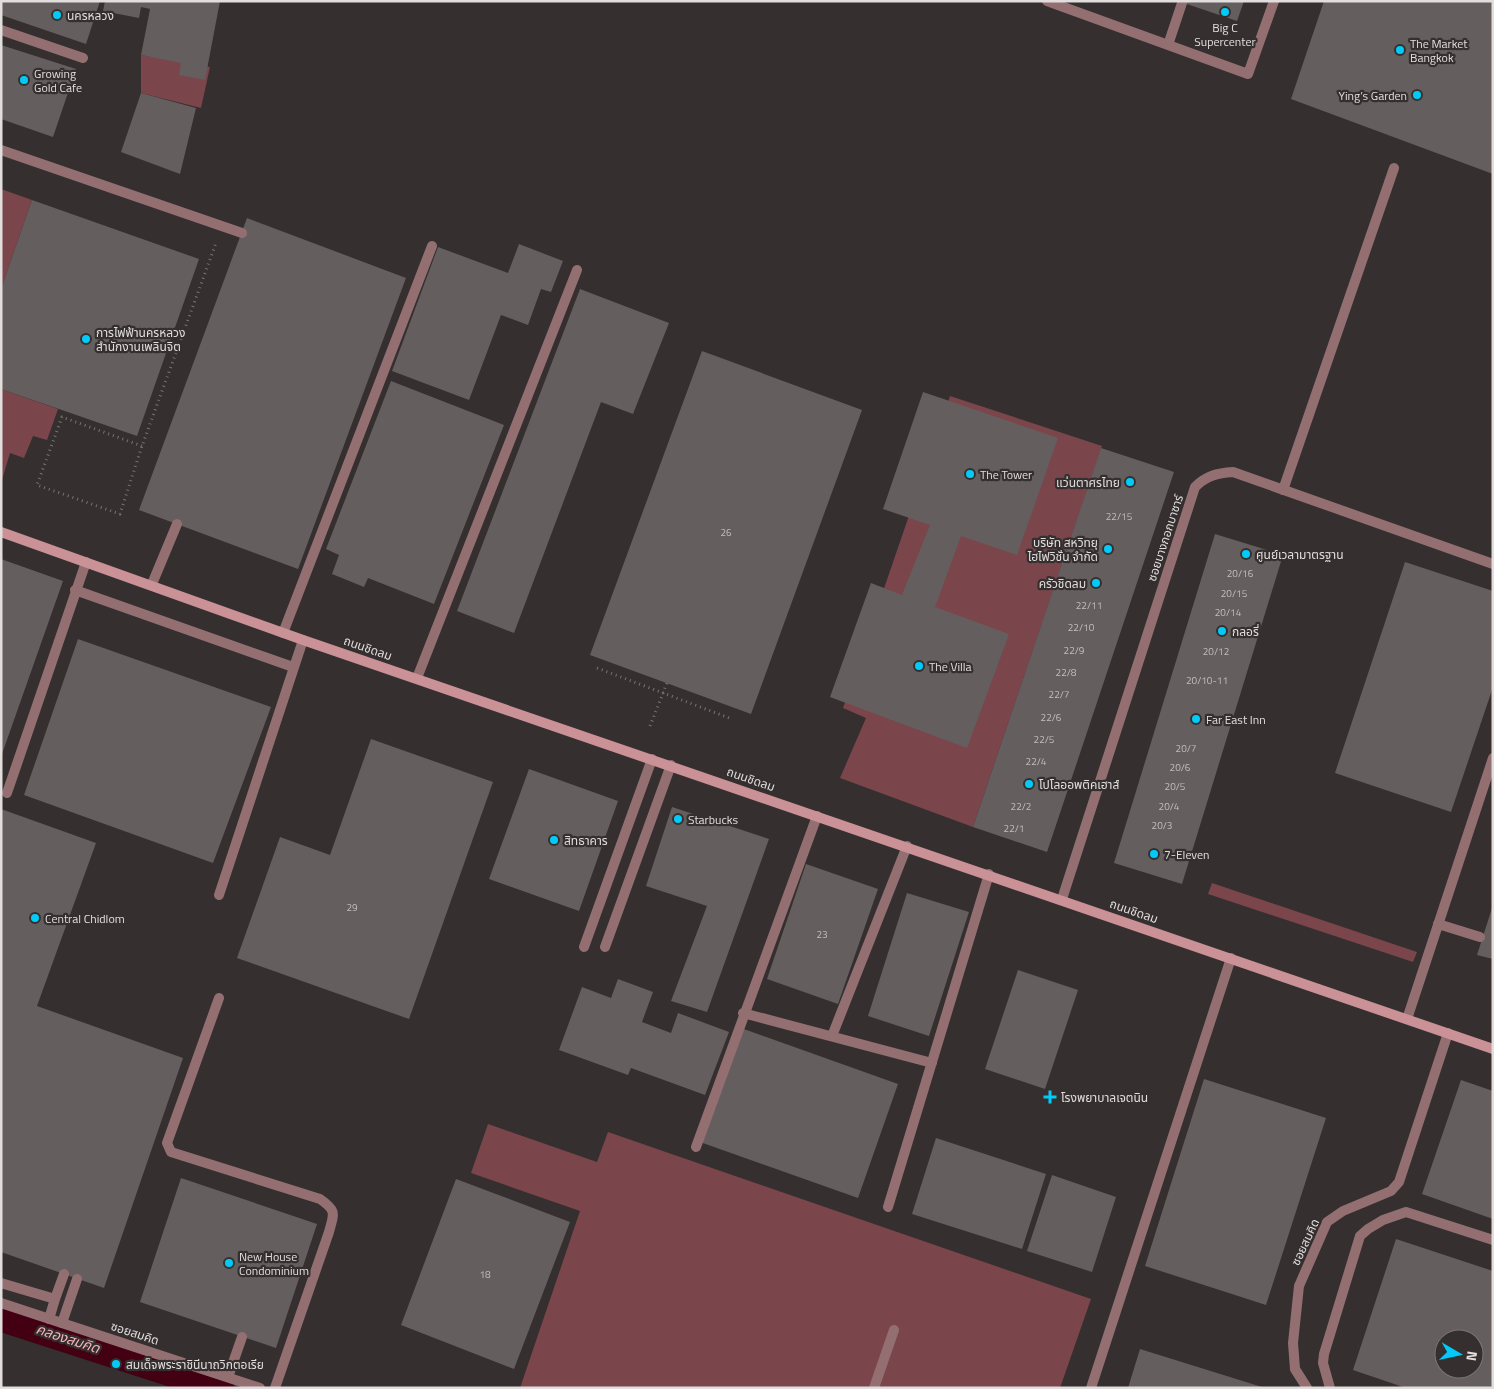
<svg xmlns="http://www.w3.org/2000/svg" width="1494" height="1389" viewBox="0 0 1494 1389" font-family="'Titillium Web','Noto Sans Thai',sans-serif">
<rect width="100%" height="100%" fill="#352f2f"/>
<path fill="#7b454c" d="M141,55L210,67L201,108L141,93Z
M1,189L32,200L1,289Z
M1,389L58,409L47,440L33,436L24,458L10,453L2,480Z
M950,396L1102,446L973,827L840,778L866,718L843,708Z
M1212,883L1417,952L1413,962L1208,894Z
M488,1124L597,1162L608,1132L1091,1299L1060,1388H520L580,1211L471,1173Z"/>
<g fill="none" stroke-linecap="round" stroke-linejoin="round">
<path stroke="#430012" stroke-width="29" d="M1,1317L220,1388"/>
</g>
<path fill="#655e5f" fill-rule="evenodd" d="M1,1H100L86,44L1,15Z
M105,1H220L205,80L179,75L181,63L141,55L150,9L141,7L139,18L103,11Z
M1178,1H1244L1237,21Z
M1324,1H1493V174L1291,99Z
M1,45L76,69L53,137L1,119Z
M141,93L196,108L180,174L121,152Z
M32,200L199,259L137,436L1,389V289Z
M247,218L406,278L298,569L139,510Z
M519,244L563,261L551,292L541,289L528,325L501,315L469,400L392,371L438,247L508,273Z
M580,289L669,323L633,414L601,402L514,633L457,611Z
M702,351L862,410L751,714L590,655Z
M391,381L504,425L434,604L368,578L364,587L332,574L339,555L326,549Z
M923,392L1058,438L1017,555L961,536L935,607L1009,634L967,748L830,697L871,583L902,595L930,525L883,509Z
M1101,448L1174,472L1047,852L973,827Z
M1215,534L1283,555L1182,884L1114,863Z
M1,559L63,581L2,754H1Z
M1405,562L1493,591V687L1451,812L1335,773Z
M78,639L271,707L213,863L24,795Z
M371,739L493,782L409,1019L237,958L280,837L330,855Z
M529,769L618,801L579,911L489,879Z
M672,807L769,839L707,1012L671,1001L707,906L646,886Z
M1,809L96,843L37,1006L183,1058L104,1288L1,1252Z
M806,864L878,889L838,1004L767,979Z
M907,893L969,912L929,1036L868,1016Z
M1493,905V959L1477,955Z
M1018,970L1078,990L1045,1089L985,1069Z
M618,979L653,992L642,1022L671,1033L678,1013L729,1032L705,1095L631,1068L628,1075L559,1050L582,987L611,998Z
M741,1028L898,1084L858,1198L700,1142Z
M1204,1079L1326,1118L1266,1305L1145,1266Z
M1461,1080L1493,1091V1219L1422,1194Z
M936,1138L1046,1174L1022,1249L912,1214Z
M1052,1175L1116,1197L1092,1272L1027,1251Z
M181,1178L317,1224L276,1348L140,1302Z
M456,1179L570,1222L514,1369L401,1325Z
M1396,1239L1493,1271V1388H1406L1353,1370ZM1444,1339H1474V1369H1444Z
M1140,1349L1262,1387L1261,1388H1128Z"/>
<g fill="none" stroke-linecap="round" stroke-linejoin="round">
<path stroke="#797474" stroke-width="3" stroke-dasharray="1 4" stroke-linecap="butt" d="M142,446L62,417L37,485L120,514L142,446L216,243
M597,668L732,719
M650,726L667,683"/>
<path stroke="#936f72" stroke-width="10" d="M1047,1L1248,74L1274,1
M1,30L83,58
M1168,45L1182,3
M1,150L242,233
M1283,490L1394,168
M152,584L177,524
M75,590L293,667
M283,633L432,246
M417,678L577,270
M7,793L86,562
M219,895L303,640
M1438,924L1480,937
M584,947L652,759
M605,947L671,765
M219,998L167,1143L171,1152L320,1199C337,1211 334,1213 329,1232L275,1388
M743,1013L932,1063
M832,1036L907,846
M696,1147L817,816
M888,1207L989,874
M1,1283L55,1299L64,1274
M49,1319L55,1299
M62,1323L77,1279
M228,1377L242,1337
M874,1388L894,1330
M1091,1388L1231,958
M1330,1388L1323,1363L1324,1354L1360,1236L1368,1229L1383,1220L1406,1212L1493,1240"/>
<path stroke="#936f72" stroke-width="10" d="M1062,899L1195,487C1206,476 1217,473 1233,472L1493,564
M1407,1019L1493,758
M1,1303L260,1388
M1307,1388L1295,1369L1293,1343L1299,1286L1327,1222L1343,1211L1391,1191L1399,1182L1448,1033"/>
<path stroke="#ca9197" stroke-width="10" d="M1,532L303,640L1493,1049"/>
</g>
<g fill="#02cbf9" stroke="#352f2f" stroke-width="2">
<circle cx="1225" cy="12" r="5"/>
<circle cx="57" cy="15" r="5"/>
<circle cx="1400" cy="50" r="5"/>
<circle cx="24" cy="80" r="5"/>
<circle cx="1417" cy="95" r="5"/>
<circle cx="86" cy="339" r="5"/>
<circle cx="970" cy="474" r="5"/>
<circle cx="1130" cy="482" r="5"/>
<circle cx="1108" cy="549" r="5"/>
<circle cx="1246" cy="554" r="5"/>
<circle cx="1096" cy="583" r="5"/>
<circle cx="1222" cy="631" r="5"/>
<circle cx="919" cy="666" r="5"/>
<circle cx="1196" cy="719" r="5"/>
<circle cx="1029" cy="784" r="5"/>
<circle cx="678" cy="819" r="5"/>
<circle cx="554" cy="840" r="5"/>
<circle cx="1154" cy="854" r="5"/>
<circle cx="35" cy="918" r="5"/>
<path d="M1047.5 1089.5h5v5h5v5h-5v5h-5v-5h-5v-5h5z"/>
<circle cx="229" cy="1263" r="5"/>
<circle cx="116" cy="1364" r="5"/>
</g>
<g text-anchor="middle" dominant-baseline="central" stroke-width="4.5" stroke-linejoin="round" paint-order="stroke">
<g font-size="10" fill="#c3bebe">
<text x="1119" y="516">22/15</text>
<text x="726" y="532">26</text>
<text x="1240" y="573">20/16</text>
<text x="1234" y="593">20/15</text>
<text x="1089" y="605">22/11</text>
<text x="1228" y="612">20/14</text>
<text x="1081" y="627">22/10</text>
<text x="1074" y="650">22/9</text>
<text x="1216" y="651">20/12</text>
<text x="1066" y="672">22/8</text>
<text x="1207" y="680">20/10-11</text>
<text x="1059" y="694">22/7</text>
<text x="1051" y="717">22/6</text>
<text x="1044" y="739">22/5</text>
<text x="1186" y="748">20/7</text>
<text x="1036" y="761">22/4</text>
<text x="1180" y="767">20/6</text>
<text x="1175" y="786">20/5</text>
<text x="1021" y="806">22/2</text>
<text x="1169" y="806">20/4</text>
<text x="1162" y="825">20/3</text>
<text x="1014" y="828">22/1</text>
<text x="352" y="907">29</text>
<text x="822" y="934">23</text>
<text x="485" y="1274">18</text>
</g>
<g font-size="12" fill="#e2dede" stroke="#352f2f" text-anchor="start">
<text x="67" y="15">นครหลวง</text>
<text x="1225" y="27" text-anchor="middle">Big C<tspan x="1225" dy="14">Supercenter</tspan></text>
<text x="1410" y="43">The Market<tspan x="1410" dy="14">Bangkok</tspan></text>
<text x="34" y="73">Growing<tspan x="34" dy="14">Gold Cafe</tspan></text>
<text x="1407" y="95" text-anchor="end">Ying’s Garden</text>
<text x="96" y="332">การไฟฟ้านครหลวง<tspan x="96" dy="14">สำนักงานเพลินจิต</tspan></text>
<text x="980" y="474">The Tower</text>
<text x="1120" y="482" text-anchor="end">แว่นตาศรไทย</text>
<text x="1098" y="542" text-anchor="end">บริษัท สหวิทยุ<tspan x="1098" dy="14">ไฮไฟวิชั่น จำกัด</tspan></text>
<text x="1256" y="554">ศูนย์เวลามาตรฐาน</text>
<text x="1086" y="583" text-anchor="end">ครัวชิดลม</text>
<text x="1232" y="631">กลอรี่</text>
<text x="929" y="666">The Villa</text>
<text x="1206" y="719">Far East Inn</text>
<text x="1039" y="784">โปโลออพติคเฮาส์</text>
<text x="688" y="819">Starbucks</text>
<text x="564" y="840">สิทธาคาร</text>
<text x="1164" y="854">7-Eleven</text>
<text x="45" y="918">Central Chidlom</text>
<text x="1061" y="1097">โรงพยาบาลเจตนิน</text>
<text x="239" y="1256">New House<tspan x="239" dy="14">Condominium</tspan></text>
<text x="126" y="1364">สมเด็จพระราชินีนาถวิกตอเรีย</text>
</g>
<g font-size="12" fill="#e2dede" stroke="#352f2f">
<text transform="translate(1165 538) rotate(-72)">ซอยบางกอกบาซาร์</text>
<text transform="translate(368 648) rotate(19)">ถนนชิดลม</text>
<text transform="translate(751 779) rotate(19)">ถนนชิดลม</text>
<text transform="translate(1134 911) rotate(19)">ถนนชิดลม</text>
<text transform="translate(1305 1242) rotate(-65)">ซอยสมคิด</text>
<text transform="translate(135 1333) rotate(18)">ซอยสมคิด</text>
</g>
<g font-size="14" font-style="italic" fill="#f6b3ba" stroke="#352f2f">
<text transform="translate(68 1338) rotate(18)">คลองสมคิด</text>
</g>
</g>
<rect width="1494" height="1389" fill="none" stroke="#e2dede" stroke-width="5"/>
<g transform="translate(1459 1354) rotate(99)"><circle r="24" fill="#352f2f" stroke="#7a7575"/>
<path d="M0-4L9 19L0 12L-9 19Z" fill="#02cbf9"/>
<text y="-8" font-size="14" font-weight="bold" text-anchor="middle" fill="#e2dede">N</text>
</g>
</svg>
